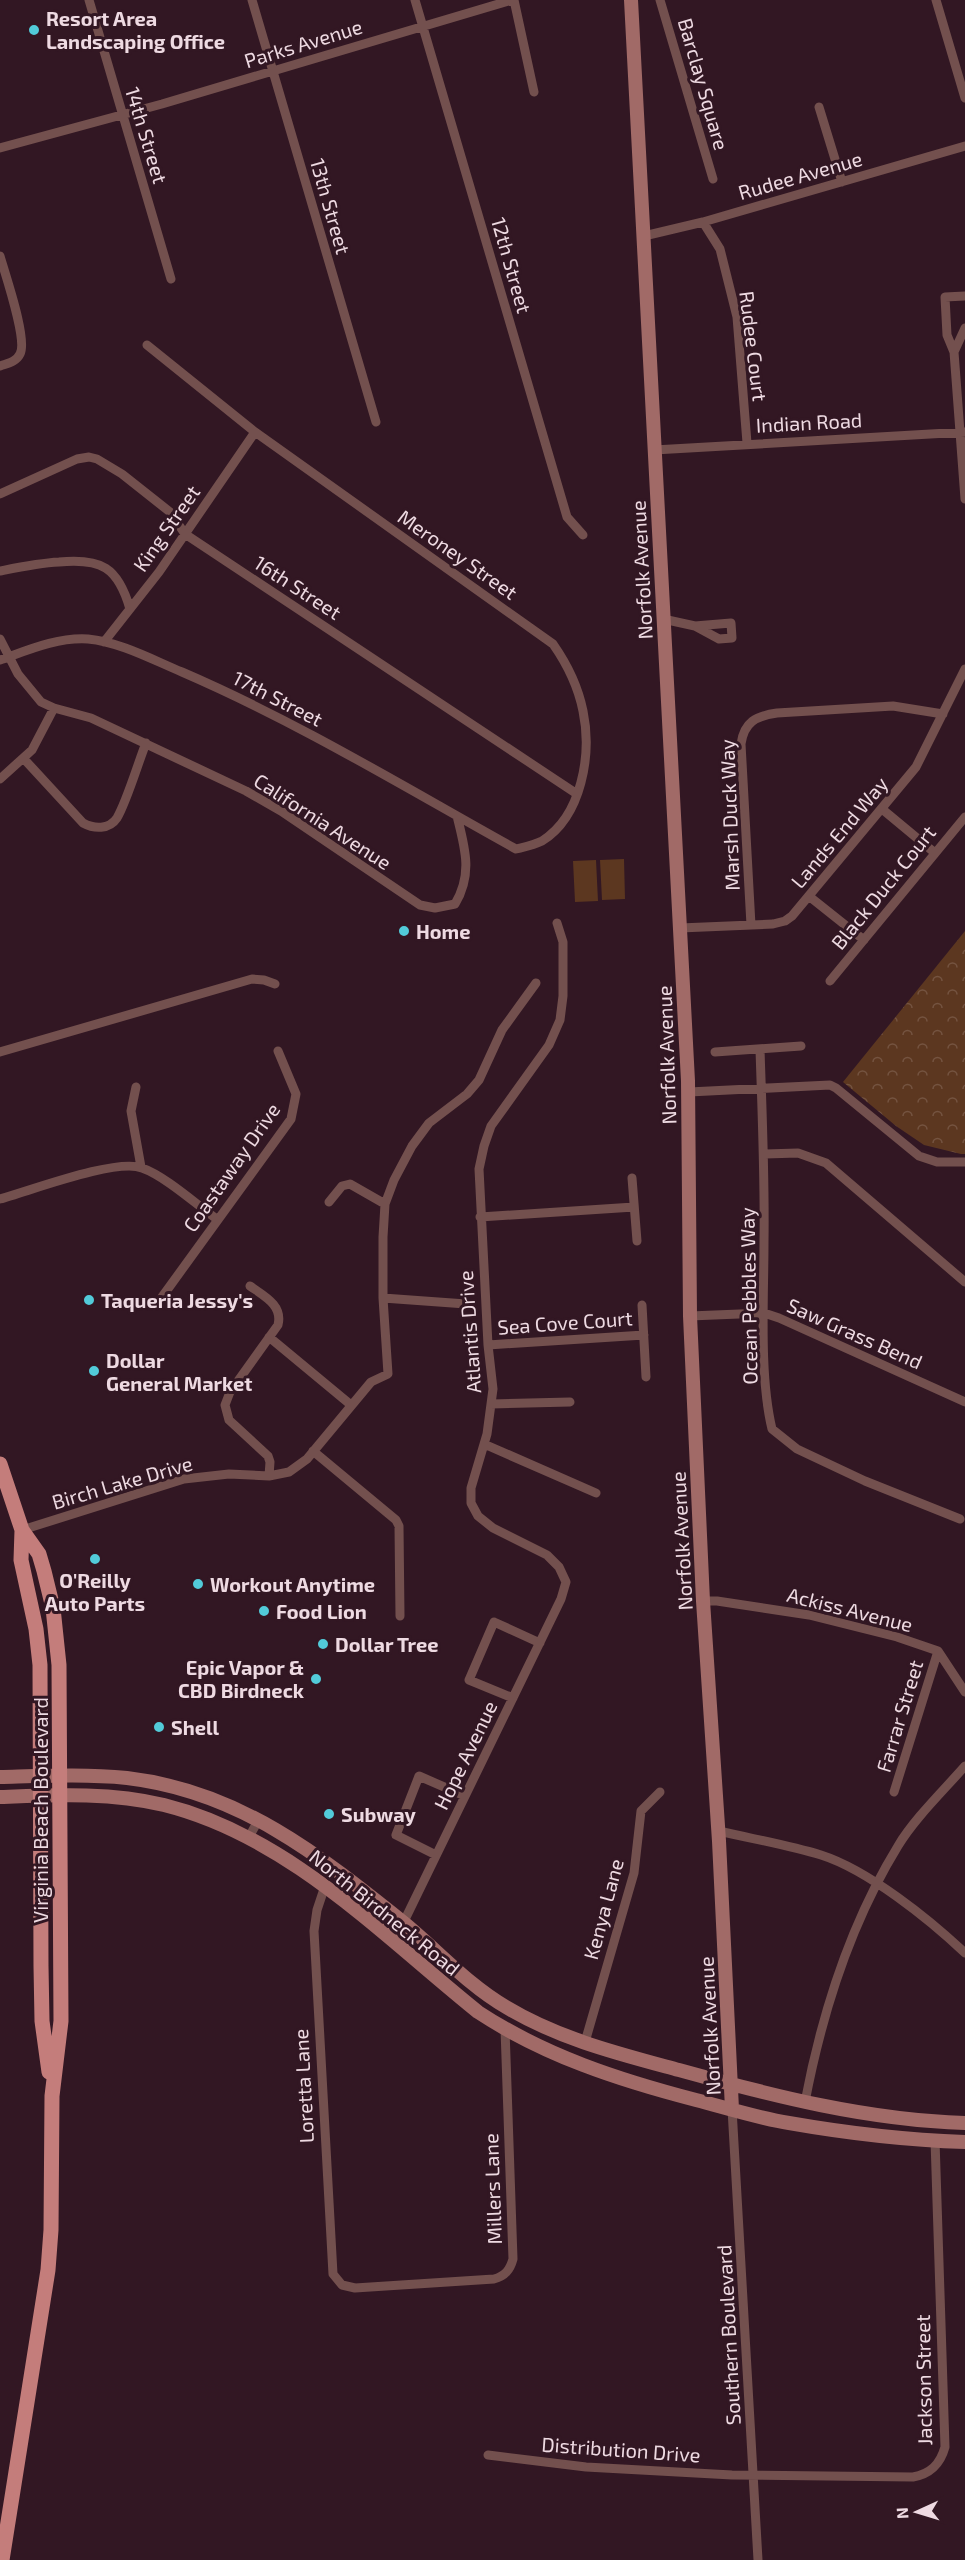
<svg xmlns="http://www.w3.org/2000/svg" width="965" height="2560" viewBox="0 0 965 2560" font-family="'Exo 2',sans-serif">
<defs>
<pattern id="park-crowns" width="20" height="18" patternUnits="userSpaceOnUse" patternTransform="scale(1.5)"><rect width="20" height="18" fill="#5c3720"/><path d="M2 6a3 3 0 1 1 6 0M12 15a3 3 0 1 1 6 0" fill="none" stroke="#745340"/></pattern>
</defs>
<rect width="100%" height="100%" fill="#321723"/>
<path fill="url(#park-crowns)" d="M965,931V1154H961L924,1145L896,1126L843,1082Z"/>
<path fill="#5c3720" d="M624,859L625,899L602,900L600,860Z
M596,860L598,901L575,902L573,861Z"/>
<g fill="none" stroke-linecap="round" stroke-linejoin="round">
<path stroke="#73504e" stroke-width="9" d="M89,0L171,279
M252,0L376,422
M415,0L567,517L583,535
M514,0L534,92
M660,0L713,179
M936,0L965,98
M819,107L842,182
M0,148L162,104L512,0
M703,222L720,249L737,317L747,443
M644,236L703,222L965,146
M0,256C5,274 28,340 20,354C16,362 8,363 0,366
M965,296L945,297L947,335L954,352L965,499
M954,352L965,328
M654,450L965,432
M0,494L77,459L89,457L97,459L122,474L170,512L185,534L577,794
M0,571C20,567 39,563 59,562C101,558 118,567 130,609
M663,619L695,626L719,639L732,638L731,623L695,626
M0,639L18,674L41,702L54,708L91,718L246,791L281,811L420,905L435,908L455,904C473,874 465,848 457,816
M104,642L159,572L255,432
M0,660C28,650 58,637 88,639C120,642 153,660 182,672C298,722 406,788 516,849C524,847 534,845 542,841C582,816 592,754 583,711C578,686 567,664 553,644L255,432L147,345
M24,759L83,823C94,829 109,830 117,818C127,801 138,763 146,743
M0,779L32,750L54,708
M882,809L935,853
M810,897L864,940
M751,925L741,744C744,722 756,716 777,713L893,706L943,714
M680,928L773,924L785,921L792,916L916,767L965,669
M830,981L965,817
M760,1049C762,1113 765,1177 764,1242C764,1299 759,1375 772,1429L797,1449L865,1481L960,1519
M0,1052L252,979L264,980L275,984
M715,1052L801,1046
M136,1087L131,1111L141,1167
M689,1092L830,1085L836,1088L919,1156L937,1162H965
M765,1154L798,1153L826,1163L965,1282
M632,1178L637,1241
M0,1199C30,1191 116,1158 142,1168C165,1176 197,1205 218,1220
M329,1202L342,1186L350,1184L385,1204
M480,1217L634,1207
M250,1286C264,1296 283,1305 278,1325L230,1392L225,1405L229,1420L268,1456L270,1462L269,1476
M162,1297L291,1119L296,1094L278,1051
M383,1298L466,1304
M642,1305L646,1377
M690,1316L764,1313L779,1318L965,1402
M269,1337L351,1405
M488,1345L644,1335
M491,1404L570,1402
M484,1444L596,1493
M313,1451L396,1520L399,1526L400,1616
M22,1530L184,1479L229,1474L269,1476L289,1472L307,1459L371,1382L388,1374L383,1298V1237L385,1204L394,1180L412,1146L429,1123L467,1094L479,1080L502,1030L536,983
M703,1601H717L809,1615L897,1637L938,1651L965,1692
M513,1698L469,1680L494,1622L540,1643
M894,1792L938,1651
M719,1831C753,1839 788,1845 821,1855C868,1870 929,1919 965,1953
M249,1837L259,1819
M436,1855L396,1835L419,1776L465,1796
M325,1886L317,1910L314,1931L333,2274L342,2285L355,2288L494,2279C505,2276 510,2270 513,2259L505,2029
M394,1942L561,1599L566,1582L559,1567L547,1555L493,1528L478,1516L471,1503V1488L487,1434L493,1389L488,1345L479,1169L484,1146L491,1126L549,1045L560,1020L563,996V942L557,923
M585,2042L634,1873L641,1811L660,1792
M805,2102C822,2013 850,1924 898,1846C914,1819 944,1790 965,1766
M732,2109L758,2560
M488,2455L586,2467L732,2475L913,2477C930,2474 940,2465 945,2447L935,2140"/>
<path stroke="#a16a67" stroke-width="14" d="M631,0L688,1081L690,1316L703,1601L719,1841L732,2109
M0,1777C42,1776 85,1774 127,1778C239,1791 319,1855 404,1923C438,1951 468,1985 506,2007C559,2039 620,2054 679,2070C773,2096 867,2120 965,2123
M0,1797C54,1795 110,1792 164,1805C288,1836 381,1934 478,2012C545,2056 619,2080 696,2100C727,2108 757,2118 789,2123C846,2133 906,2140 965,2142"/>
<path stroke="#c47d7b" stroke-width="15" d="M0,1464L22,1530L39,1554L44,1571L53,1608L59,1665L61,2021L52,2096L51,2230L48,2270L2,2560
M22,1530L21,1560L36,1629L40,1665L41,1966L42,2021L49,2072"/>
</g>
<g fill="#52cbd9" stroke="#321723" stroke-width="2">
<circle cx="34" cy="30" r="6"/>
<circle cx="404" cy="931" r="6"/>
<circle cx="89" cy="1300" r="6"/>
<circle cx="94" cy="1371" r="6"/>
<circle cx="95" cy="1559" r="6"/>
<circle cx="198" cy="1584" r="6"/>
<circle cx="264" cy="1611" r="6"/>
<circle cx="323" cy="1644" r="6"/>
<circle cx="316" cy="1679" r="6"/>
<circle cx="159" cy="1727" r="6"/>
<circle cx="329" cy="1814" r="6"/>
</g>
<g text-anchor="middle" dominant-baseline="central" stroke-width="6" stroke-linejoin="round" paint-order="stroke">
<g font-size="20" font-weight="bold" fill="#eedae2" stroke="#321723" text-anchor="start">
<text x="46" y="18">Resort Area<tspan x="46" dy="23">Landscaping Office</tspan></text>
<text x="416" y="931">Home</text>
<text x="101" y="1300">Taqueria Jessy's</text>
<text x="106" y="1360">Dollar<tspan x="106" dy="23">General Market</tspan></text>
<text x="95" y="1580" text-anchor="middle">O'Reilly<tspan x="95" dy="23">Auto Parts</tspan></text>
<text x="210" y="1584">Workout Anytime</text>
<text x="276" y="1611">Food Lion</text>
<text x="335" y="1644">Dollar Tree</text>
<text x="304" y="1667" text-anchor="end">Epic Vapor &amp;<tspan x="304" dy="23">CBD Birdneck</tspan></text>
<text x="171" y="1727">Shell</text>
<text x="341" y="1814">Subway</text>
</g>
<g font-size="20" fill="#eedae2" stroke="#321723">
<text transform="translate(303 43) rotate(-17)">Parks Avenue</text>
<text transform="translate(704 84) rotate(74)">Barclay Square</text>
<text transform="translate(147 135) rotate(73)">14th Street</text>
<text transform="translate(800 175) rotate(-16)">Rudee Avenue</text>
<text transform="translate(331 206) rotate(74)">13th Street</text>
<text transform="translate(512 265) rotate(74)">12th Street</text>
<text transform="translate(754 346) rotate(83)">Rudee Court</text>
<text transform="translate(809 422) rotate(-3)">Indian Road</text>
<text transform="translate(166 528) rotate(-55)">King Street</text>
<text transform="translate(458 554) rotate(35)">Meroney Street</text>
<text transform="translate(641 570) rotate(-93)">Norfolk Avenue</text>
<text transform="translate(298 587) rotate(33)">16th Street</text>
<text transform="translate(278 698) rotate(27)">17th Street</text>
<text transform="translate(729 815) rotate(-92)">Marsh Duck Way</text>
<text transform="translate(323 821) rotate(33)">California Avenue</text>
<text transform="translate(839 832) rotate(-50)">Lands End Way</text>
<text transform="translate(883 887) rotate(-51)">Black Duck Court</text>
<text transform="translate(666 1055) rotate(-92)">Norfolk Avenue</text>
<text transform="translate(231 1167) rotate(-55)">Coastaway Drive</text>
<text transform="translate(748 1296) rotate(-91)">Ocean Pebbles Way</text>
<text transform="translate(565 1322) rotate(-4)">Sea Cove Court</text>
<text transform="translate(469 1332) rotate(-94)">Atlantis Drive</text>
<text transform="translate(855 1333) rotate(24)">Saw Grass Bend</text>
<text transform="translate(122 1482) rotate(-16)">Birch Lake Drive</text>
<text transform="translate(681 1541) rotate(-93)">Norfolk Avenue</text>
<text transform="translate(850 1609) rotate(14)">Ackiss Avenue</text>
<text transform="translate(899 1716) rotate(-73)">Farrar Street</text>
<text transform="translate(465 1755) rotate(-64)">Hope Avenue</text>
<text transform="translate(40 1810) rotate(-90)">Virginia Beach Boulevard</text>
<text transform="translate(603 1909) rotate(-75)">Kenya Lane</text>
<text transform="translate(385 1912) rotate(39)">North Birdneck Road</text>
<text transform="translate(709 2026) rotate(-93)">Norfolk Avenue</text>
<text transform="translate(303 2086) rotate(-93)">Loretta Lane</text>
<text transform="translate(492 2189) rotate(-92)">Millers Lane</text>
<text transform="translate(728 2335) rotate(-93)">Southern Boulevard</text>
<text transform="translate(923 2380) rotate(-91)">Jackson Street</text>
<text transform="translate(621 2449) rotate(4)">Distribution Drive</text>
</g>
</g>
<g transform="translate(917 2512) rotate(266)" stroke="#321723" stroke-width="4.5" paint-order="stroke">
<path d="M0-4.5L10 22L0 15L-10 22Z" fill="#eedae2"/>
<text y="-9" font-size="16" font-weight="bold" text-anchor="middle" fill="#eedae2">N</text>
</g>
</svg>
